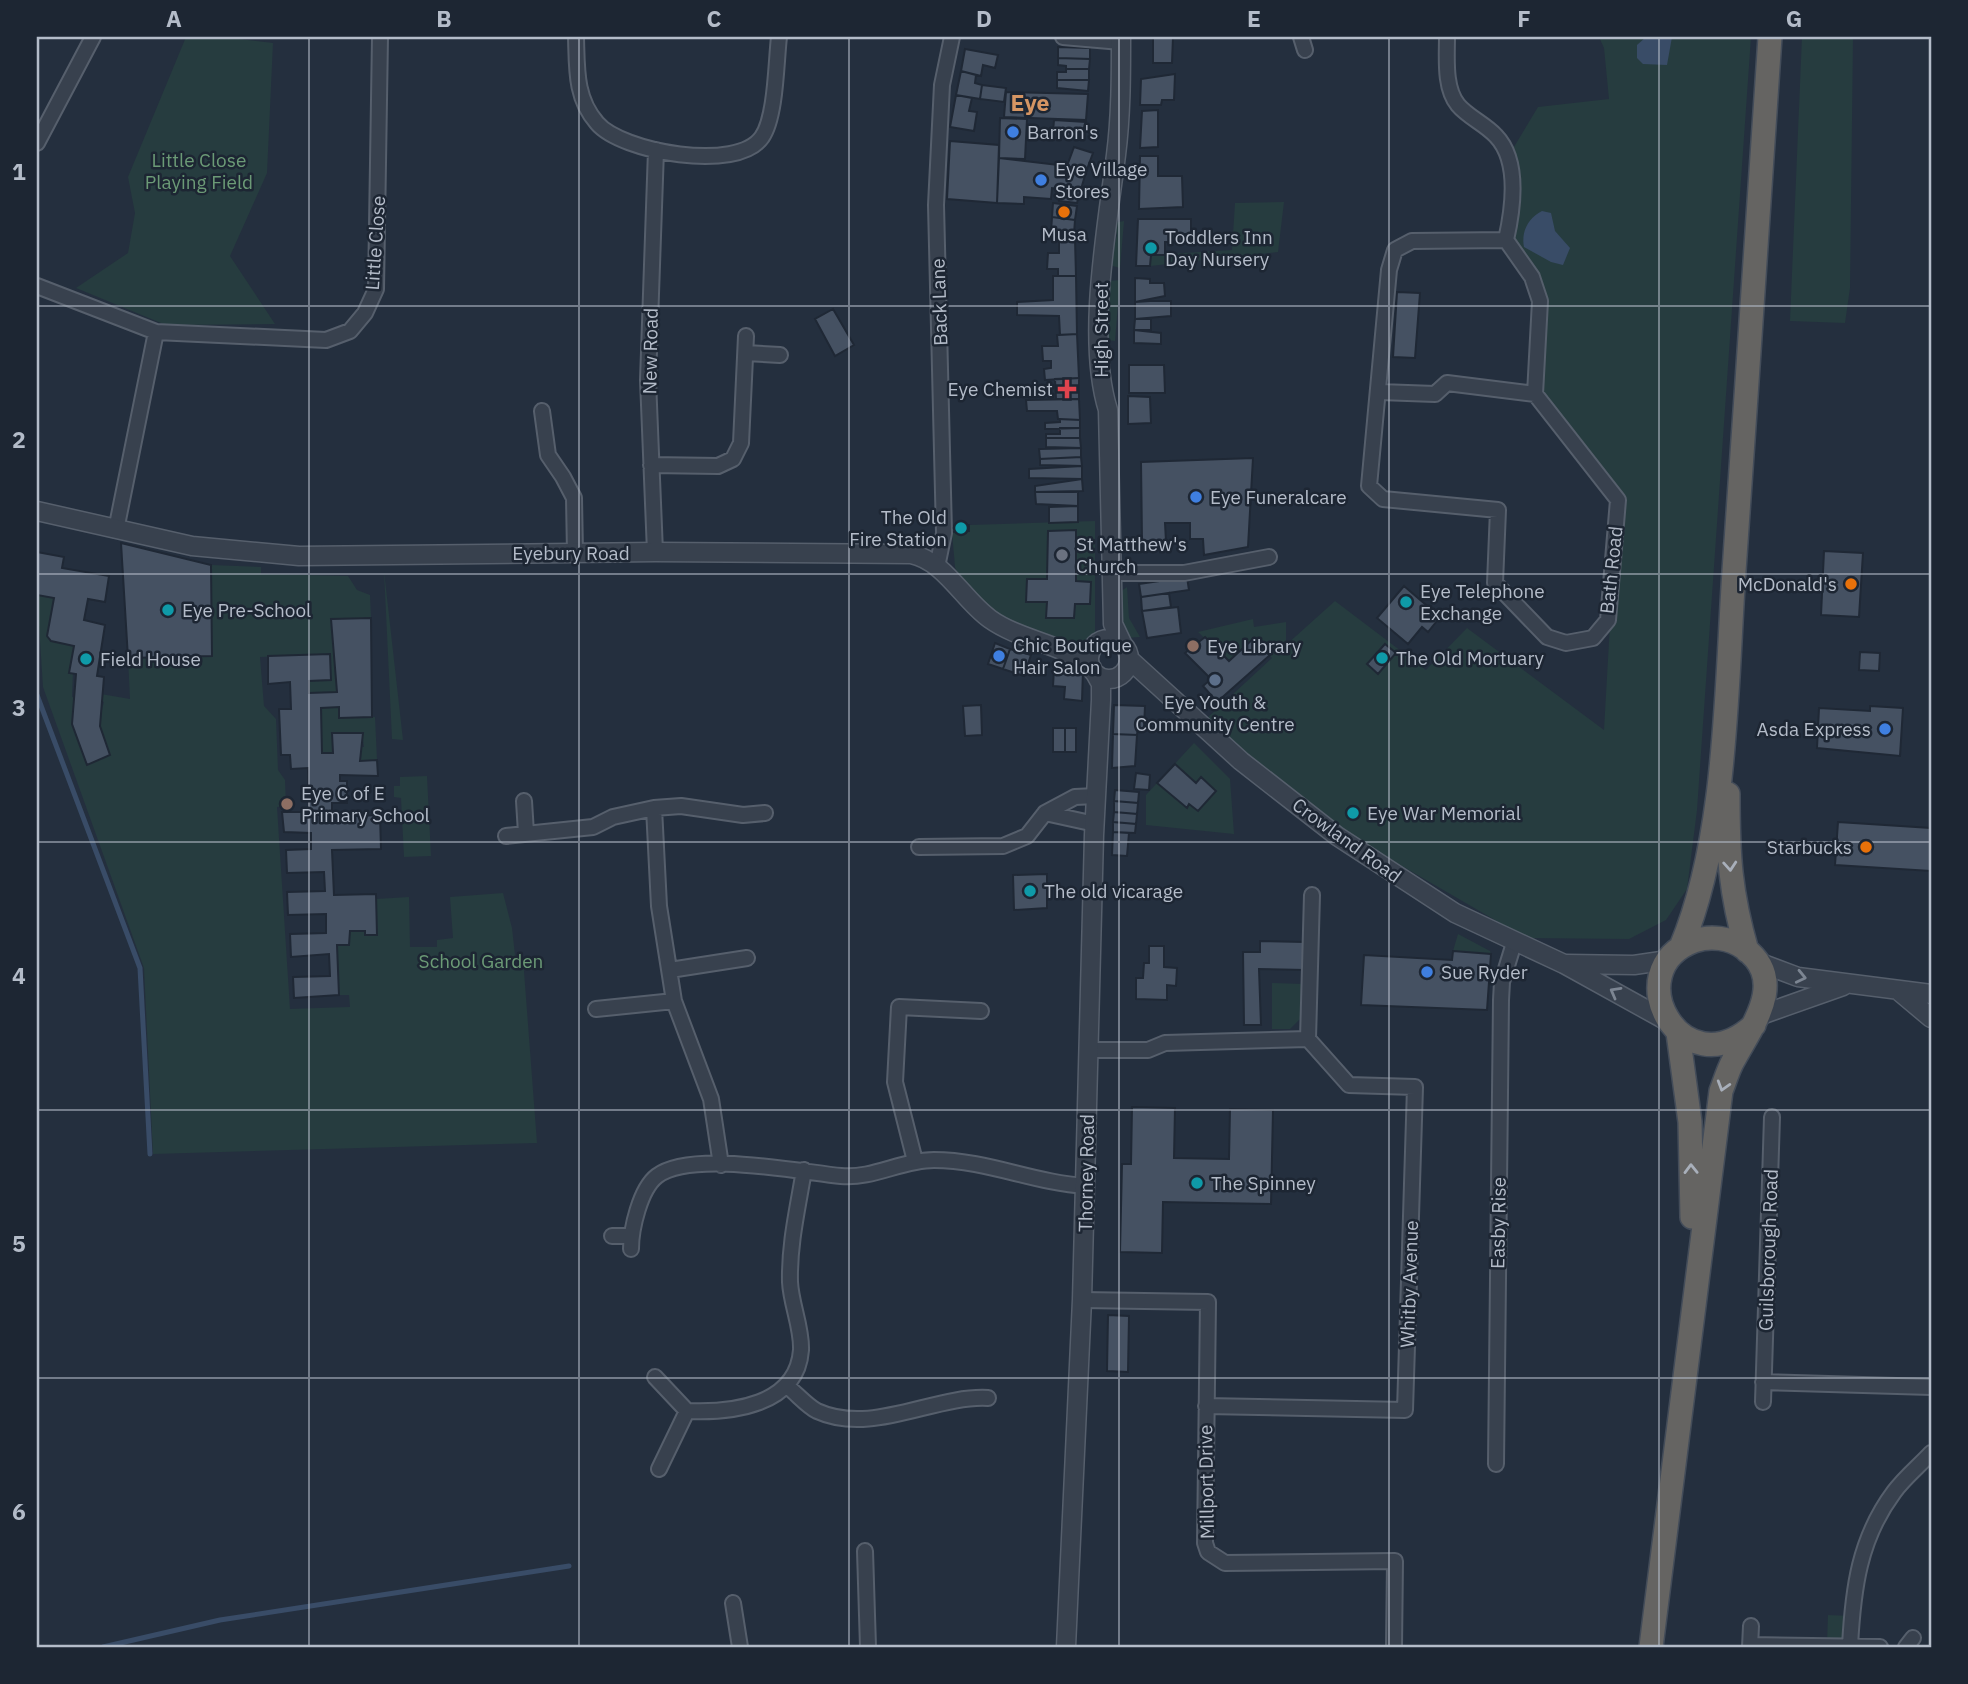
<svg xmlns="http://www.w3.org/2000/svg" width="1968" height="1684" viewBox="0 0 1968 1684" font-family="'IBM Plex Sans',sans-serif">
<rect width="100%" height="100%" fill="#242f3e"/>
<path fill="#263c3f" d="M186,37H223L273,43L267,173L230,256L275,324L166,325L76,288L128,253L135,213L128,177Z
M1599,37H1751L1697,810L1687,889L1666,920L1629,939L1526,938L1371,848L1290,791L1205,720L1272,658L1254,639L1229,661L1198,632L1253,619L1254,627L1286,622V645L1335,601L1426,670L1467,628L1604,730L1617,500L1535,394L1532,277L1506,240L1508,157L1538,107L1609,99L1604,48Z
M1802,37H1853L1850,288L1845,323L1790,321Z
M1284,202L1278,252L1150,266L1151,255L1232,250L1235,203Z
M1124,221L1120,268L1109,265L1117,235L1113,223Z
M1120,280L1115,341L1108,340V281Z
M1095,521V640L1088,646L1078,647L995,616L962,582L955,567L952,532L969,525Z
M211,565L261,567V574L348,576L357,590L370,595L371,618L331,620L337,692L309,693V681L331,680L329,654L260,657L264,706L276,719L278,770L285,780L286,806L277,807L290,1009L350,1007L349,995H339L337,945H349L350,931H365V935H377L376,899L409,897L410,947H437V940L453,938L450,897L503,893L512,928L515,955L523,958L537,1143L153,1154L144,968L43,687L37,595L54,598L47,636L51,641L74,646L72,697L76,698L72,724L87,765L104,702L101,701V694L130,699L128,658L211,655Z
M384,571L403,740L392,739Z
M1127,587L1129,618L1140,637L1126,638L1121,627L1120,592Z
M339,707V718L375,717L377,760L360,761L359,747H364L362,733H332L333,753H322L321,708Z
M1194,743L1230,779L1234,834L1146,825V795Z
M427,776L431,856L404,857L401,798L394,797V786H400V777Z
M1458,934L1490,951L1491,954L1453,951Z
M1272,983L1302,984L1300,1019L1290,1029H1272Z
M1828,1615L1852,1616L1850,1646L1827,1645Z"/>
<path fill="#394c67" d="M1646,37H1672L1667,65L1643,64L1637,58V45Z
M1542,211L1551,213L1555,231L1570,248L1563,265L1551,262L1524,247C1521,232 1528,218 1542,211Z"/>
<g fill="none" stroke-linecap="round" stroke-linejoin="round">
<path stroke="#394c67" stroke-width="5" d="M37,695L140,968L150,1154
M103,1647L220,1620L569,1566"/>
</g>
<path fill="#455162" stroke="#1f2835" stroke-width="2" d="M1153,37H1173L1172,63H1153Z
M1058,47L1090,48V59L1058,58Z
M965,49L998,55L995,68L983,65L981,76L961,71Z
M1058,58L1090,59L1089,69H1066V66L1058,65Z
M1066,69H1089V80H1057V72H1066Z
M961,71L976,75L975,83L982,85L980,99L956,95Z
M1175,74L1174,100H1162L1161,105H1140L1141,79Z
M1057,80H1089L1088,91L1057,88Z
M982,85L1006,88L1004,102L980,99Z
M1006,92L1088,94L1086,120L1004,117Z
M956,95L972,98L969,111L977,112L974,131L950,127Z
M1158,110V147L1140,148L1142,111Z
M1000,118L1027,119L1025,159L999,158Z
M1054,120L1086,122L1080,140L1053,132Z
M950,141L999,145L997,203L947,199Z
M1074,147L1093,153L1086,172L1067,166Z
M1140,156H1158V176H1182L1183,207L1139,209Z
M999,158L1067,166L1086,172L1077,203L1059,201L1060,189L1052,188L1051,199L1024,197V204L997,203Z
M1053,203L1077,206L1075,220L1052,217Z
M1052,217L1075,220L1074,234L1051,232Z
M1138,219H1191V234H1183V242H1165V255H1151L1150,266H1136Z
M1059,239H1075L1076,276H1058V269H1047L1048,253H1059Z
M1053,276H1076L1077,334L1060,335L1059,316L1017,315V302L1053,300Z
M1135,278L1150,279V283H1164L1165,296L1135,302Z
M1397,292L1420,293L1415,358L1393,357Z
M1150,301H1171V316L1135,319V302Z
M833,309L854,345L835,356L815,319Z
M1135,319H1151V330H1134Z
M1134,330L1161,333V344L1134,343Z
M1077,334L1079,378L1045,380L1044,369L1051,368V361H1043L1042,346H1058L1057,335Z
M1129,365H1164L1165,393H1129Z
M1079,378V399H1056L1055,379Z
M1128,396L1150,397L1151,423L1128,424Z
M1079,399L1080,420L1058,419L1057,411H1027L1026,400Z
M1060,419L1080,420V428L1045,429V423L1060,422Z
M1060,428H1080V438H1046V434H1060Z
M1046,438H1080L1081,448L1046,447Z
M1081,448V457L1040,459L1039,449Z
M1081,457L1082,466L1040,465V459Z
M1253,458L1248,547L1204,555L1203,539H1190V523H1165L1166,541H1142L1141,462Z
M1082,466V479L1029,478V469Z
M1082,479L1083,491L1035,492V486Z
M1035,492H1078V506L1036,504Z
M1078,506V522L1049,523V507Z
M969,525V531L952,532V526Z
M1076,530V581L1091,582L1090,604H1075L1074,618H1046L1047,602H1026L1027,579H1047L1048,531Z
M121,543L211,565L212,656L128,658Z
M1824,551L1863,553L1859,617L1821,615Z
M37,552L64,557L62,568L109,576L105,602L88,599L84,620L105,625L97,676L104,677L100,726L110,755L87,765L72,724L76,674L69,673L74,646L51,641L47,636L54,598L37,595Z
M1187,577L1189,590L1141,597L1139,584Z
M1404,586L1440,617L1428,632L1422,627L1408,644L1377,618Z
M1169,593L1171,607L1142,611L1141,597Z
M1178,607L1181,633L1147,638L1142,611Z
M371,618L372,717L339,718V707L321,708L322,753H333L332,733H363L360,761L377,760L378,776L340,775V781H347V803H332V817L380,815L381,849L332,850L334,895L376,894L377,935H365V931H350L349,945H337L339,995L294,998L293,977L330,976L329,954L291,957L290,934L326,933V914L288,915L287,892L325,891L324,872L287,873L286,850L311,849V833L284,832L282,812H309L308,768L291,769L290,755H281L279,709H291L290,682L268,684V656L330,654L331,680L309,681V693L337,692L331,619Z
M1205,637L1229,661L1254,638L1270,655L1217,702L1203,686L1211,679L1185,653Z
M995,643L1010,649L1003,669L988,664Z
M1385,644L1396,653L1378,674L1367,664Z
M1010,649L1031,655L1024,676L1003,669Z
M1860,652L1880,653L1879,671L1859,670Z
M1054,669L1083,670L1082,701L1064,699L1065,687L1053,686Z
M981,705L982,735L965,736L963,706Z
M1114,705L1145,706L1144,728H1138L1137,735L1113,734Z
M1870,706L1903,708L1900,756L1817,748L1819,708L1870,711Z
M1053,728H1065V752H1053Z
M1065,728H1076V752H1065Z
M1113,734L1137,735L1135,766L1112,768Z
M1175,764L1196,783L1201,777L1216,791L1198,811L1189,804L1187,808L1157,783Z
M1136,773L1150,775L1149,790L1134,789Z
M1115,790L1139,792L1138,803L1114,801Z
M1114,801L1138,803L1137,814L1114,812Z
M1114,812L1137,814L1136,824L1113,822Z
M1113,822L1136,824L1135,833L1113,832Z
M1838,822L1931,828V871L1835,865Z
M1113,832L1129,833L1127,856L1112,855Z
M1047,874V908L1014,910L1013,875Z
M1260,941L1305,942V970L1259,969L1261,1025H1244L1243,952H1260Z
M1149,946H1164V967L1177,968L1176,986L1167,985V1000L1136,999V978H1143L1144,963H1149Z
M1453,951L1491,954L1487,1010L1361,1005L1364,955L1452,960Z
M1132,1107L1175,1108L1174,1158L1229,1159L1230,1109L1273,1110L1271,1204L1163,1202L1162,1253L1120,1252L1122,1164H1131Z
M1108,1315L1129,1316L1128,1372L1107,1371Z"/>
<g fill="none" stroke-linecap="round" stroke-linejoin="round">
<defs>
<path id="minor" d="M576,37C577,68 575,98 597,123C621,152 738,173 762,137C776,117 776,62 779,37
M1063,37L1121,42
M1301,37L1305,50
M1447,37C1447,58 1444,88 1458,105C1468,117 1485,124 1496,136C1520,161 1513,209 1506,240L1412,241L1395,250L1389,270L1369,486L1383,499L1498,510L1495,583L1547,637L1566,643L1593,638L1608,620L1618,500L1535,394L1540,301L1532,277L1506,240
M37,143L93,37
M37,286L156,332
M746,353L780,355
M1380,392L1435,394L1447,383L1535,394
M542,411L548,455L563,477L574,498L575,553
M651,465L718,466L733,459L741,443L746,336
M116,530L156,332L326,340L350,331L365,313L376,289L380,37
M655,552L648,380L656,150
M937,567L944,533L936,205L942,85L952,37
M1113,573H1184L1269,557
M524,801L526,833
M654,808L659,906L674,1001L711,1099L721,1165
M1095,824L1045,813L1075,797L1096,796
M506,836L593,827L613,817L654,808L681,806L743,815L765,813
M919,847L1003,846L1027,836L1045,813
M670,970L747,958
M596,1009L674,1001
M1089,1050H1148L1165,1043L1308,1039
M915,1161L895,1082L899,1007L981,1011
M612,1236H631
M631,1249C631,1229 640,1189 657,1176C691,1150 800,1172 841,1176C873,1179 902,1160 934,1160C987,1160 1034,1183 1086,1186
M1082,1300L1208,1302L1205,1543L1208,1552L1225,1563L1395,1561L1394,1647
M655,1377L687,1411
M1763,1382L1931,1387
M788,1387C797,1394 807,1406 817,1411C872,1436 934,1395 988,1398
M1763,1402L1772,1117
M1206,1406L1405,1410L1415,1087L1349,1085L1308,1039L1312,895
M1496,1464L1501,1000L1502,982L1514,943
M659,1469L687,1411C731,1413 797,1406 801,1350C802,1328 791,1304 790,1282C789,1244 798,1207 804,1170
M865,1551L868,1647
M733,1603L740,1647
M1750,1645L1880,1647
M1850,1646C1853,1589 1859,1539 1894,1492C1904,1478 1919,1466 1931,1453
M1750,1647L1751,1626
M1906,1647L1913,1638"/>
<path id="tertiary" d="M1121,37C1121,76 1121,116 1116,155C1107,228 1086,339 1108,410L1113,624L1123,645
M37,511L192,546L299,556L655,552L911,554C945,561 963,600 990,619C1021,641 1062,643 1092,668
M1089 659a20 20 0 1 1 40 0a20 20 0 1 1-40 0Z
M1129,659L1241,761L1337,836L1455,913L1564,964L1667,1021
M1758,962L1798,977L1931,994
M1567,964L1634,965L1668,960
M1900,992L1931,1018
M1761,1015L1843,986
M1066,1647L1082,1300L1094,835L1101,700V684L1095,673"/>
<path id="trunk" d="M1728,794C1728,855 1730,892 1747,951
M1681,947C1727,837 1726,690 1734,571C1746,393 1759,215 1770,37
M1678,1033L1690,1122L1692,1217
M1651,1647L1721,1091C1725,1081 1728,1070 1733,1061C1751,1027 1789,981 1744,948C1730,938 1711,935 1694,941C1616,970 1682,1091 1754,1025"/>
</defs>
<use href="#minor" stroke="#565f6c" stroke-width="18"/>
<use href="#tertiary" stroke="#565f6c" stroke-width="21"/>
<use href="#trunk" stroke="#434c59" stroke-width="26"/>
<use href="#minor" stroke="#38414e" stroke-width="14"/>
<use href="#tertiary" stroke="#38414e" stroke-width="18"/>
<use href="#trunk" stroke="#656462" stroke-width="23"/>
</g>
<defs><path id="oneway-chevron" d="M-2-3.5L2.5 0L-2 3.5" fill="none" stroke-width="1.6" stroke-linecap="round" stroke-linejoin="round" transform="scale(1.75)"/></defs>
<g stroke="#a8afba">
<use href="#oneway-chevron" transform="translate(1730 866) rotate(86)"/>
<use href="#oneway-chevron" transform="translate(1723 1086) rotate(107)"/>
<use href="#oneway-chevron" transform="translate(1691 1169) rotate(-91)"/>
</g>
<g stroke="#7c8592">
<use href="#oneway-chevron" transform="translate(1801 977) rotate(13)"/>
<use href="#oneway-chevron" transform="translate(1615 992) rotate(-151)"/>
</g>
<path fill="none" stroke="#b4bcc9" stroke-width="2" stroke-opacity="0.55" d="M309,37V1647M579,37V1647M849,37V1647M1119,37V1647M1389,37V1647M1659,37V1647M37,306H1931M37,574H1931M37,842H1931M37,1110H1931M37,1378H1931"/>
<g fill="#3f7fe0" stroke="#1d2633" stroke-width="2.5">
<circle cx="1013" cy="132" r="7"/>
<circle cx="1041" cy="180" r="7"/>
<circle cx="1196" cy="497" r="7"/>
<circle cx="999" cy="656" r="7"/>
<circle cx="1885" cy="729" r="7"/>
<circle cx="1427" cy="972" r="7"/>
</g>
<g fill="#e8710a" stroke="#1d2633" stroke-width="2.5">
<circle cx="1064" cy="212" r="7"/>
<circle cx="1851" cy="584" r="7"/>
<circle cx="1866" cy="847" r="7"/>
</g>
<g fill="#0f9aa8" stroke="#1d2633" stroke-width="2.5">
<circle cx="1151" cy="248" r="7"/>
<circle cx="961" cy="528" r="7"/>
<circle cx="1406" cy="602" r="7"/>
<circle cx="168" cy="610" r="7"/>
<circle cx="1382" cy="658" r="7"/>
<circle cx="86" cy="659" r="7"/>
<circle cx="1353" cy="813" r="7"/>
<circle cx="1030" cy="891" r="7"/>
<circle cx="1197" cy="1183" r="7"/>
</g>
<path fill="#e0444e" stroke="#1d2633" stroke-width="2.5" d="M1063.5 378.5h7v7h7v7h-7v7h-7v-7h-7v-7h7z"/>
<circle fill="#6b7280" stroke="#1d2633" stroke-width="2.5" cx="1062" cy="555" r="7"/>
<g fill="#8d6e63" stroke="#1d2633" stroke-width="2.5">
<circle cx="1193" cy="646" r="7"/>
<circle cx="287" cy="804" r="7"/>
</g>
<circle fill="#5c6f8a" stroke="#1d2633" stroke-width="2.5" cx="1215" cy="680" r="7"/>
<g text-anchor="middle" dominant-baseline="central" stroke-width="5" stroke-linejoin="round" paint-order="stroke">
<g font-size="19" fill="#b4bcc9" stroke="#1d2633" text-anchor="start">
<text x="1027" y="132">Barron's</text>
<text x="1055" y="169">Eye Village<tspan x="1055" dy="22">Stores</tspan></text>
<text x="1064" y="234" text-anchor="middle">Musa</text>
<text x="1165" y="237">Toddlers Inn<tspan x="1165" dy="22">Day Nursery</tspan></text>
<text x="1053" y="389" text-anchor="end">Eye Chemist</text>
<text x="1210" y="497">Eye Funeralcare</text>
<text x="947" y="517" text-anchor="end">The Old<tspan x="947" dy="22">Fire Station</tspan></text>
<text x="1076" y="544">St Matthew's<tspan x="1076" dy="22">Church</tspan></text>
<text x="1837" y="584" text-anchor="end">McDonald's</text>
<text x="1420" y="591">Eye Telephone<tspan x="1420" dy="22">Exchange</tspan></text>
<text x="182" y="610">Eye Pre-School</text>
<text x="1013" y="645">Chic Boutique<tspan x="1013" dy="22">Hair Salon</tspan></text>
<text x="1207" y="646">Eye Library</text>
<text x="1396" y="658">The Old Mortuary</text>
<text x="100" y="659">Field House</text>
<text x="1215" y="702" text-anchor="middle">Eye Youth &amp;<tspan x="1215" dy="22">Community Centre</tspan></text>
<text x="1871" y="729" text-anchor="end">Asda Express</text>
<text x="301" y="793">Eye C of E<tspan x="301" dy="22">Primary School</tspan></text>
<text x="1367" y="813">Eye War Memorial</text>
<text x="1852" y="847" text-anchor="end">Starbucks</text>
<text x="1044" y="891">The old vicarage</text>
<text x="1441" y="972">Sue Ryder</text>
<text x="1211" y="1183">The Spinney</text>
</g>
<g font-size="19" fill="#6b9a76" stroke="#1d2633">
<text x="199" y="160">Little Close<tspan x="199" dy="22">Playing Field</tspan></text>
<text x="481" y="961">School Garden</text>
</g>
<g font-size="19" fill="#b4bcc9" stroke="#1d2633">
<text transform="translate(375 243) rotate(-86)">Little Close</text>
<text transform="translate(939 302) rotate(-92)">Back Lane</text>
<text transform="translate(1101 330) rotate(-90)">High Street</text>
<text transform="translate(650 351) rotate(-89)">New Road</text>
<text x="571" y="553">Eyebury Road</text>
<text transform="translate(1611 570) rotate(-84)">Bath Road</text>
<text transform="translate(1347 840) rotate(36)">Crowland Road</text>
<text transform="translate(1086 1173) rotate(-89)">Thorney Road</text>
<text transform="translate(1498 1223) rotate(-89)">Easby Rise</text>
<text transform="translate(1768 1250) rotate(-88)">Guilsborough Road</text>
<text transform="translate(1409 1284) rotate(-88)">Whitby Avenue</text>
<text transform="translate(1206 1482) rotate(-91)">Millport Drive</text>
</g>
<g font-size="23" font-weight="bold" fill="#d59563" stroke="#1d2633">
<text x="1030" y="102">Eye</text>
</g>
</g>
<rect width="1968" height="1684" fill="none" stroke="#1d2633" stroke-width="77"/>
<rect x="38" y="38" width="1892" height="1608" fill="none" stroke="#b4bcc9" stroke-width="2.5"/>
<g font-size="23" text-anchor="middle" font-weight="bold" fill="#b4bcc9">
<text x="174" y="27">A</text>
<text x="444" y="27">B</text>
<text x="714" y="27">C</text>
<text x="984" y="27">D</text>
<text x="1254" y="27">E</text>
<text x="1524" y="27">F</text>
<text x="1794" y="27">G</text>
<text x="19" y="180">1</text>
<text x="19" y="448">2</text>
<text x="19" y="716">3</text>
<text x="19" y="984">4</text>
<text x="19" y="1252">5</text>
<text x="19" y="1520">6</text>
</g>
</svg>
